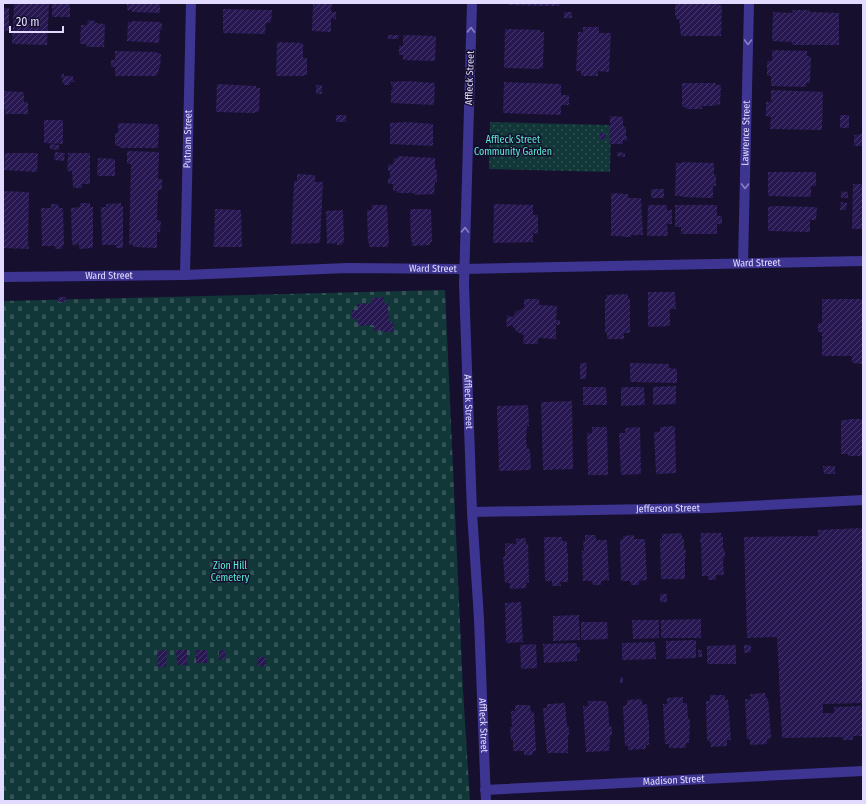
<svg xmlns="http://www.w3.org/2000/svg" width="866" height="804" viewBox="0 0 866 804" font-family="'Fira Sans Condensed',sans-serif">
<defs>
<pattern id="grass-dots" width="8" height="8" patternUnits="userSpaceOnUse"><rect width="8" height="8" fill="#113739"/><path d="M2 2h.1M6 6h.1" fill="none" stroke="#335357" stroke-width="1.8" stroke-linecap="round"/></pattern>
<pattern id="cemetery-stones" width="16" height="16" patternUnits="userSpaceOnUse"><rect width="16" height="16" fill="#113739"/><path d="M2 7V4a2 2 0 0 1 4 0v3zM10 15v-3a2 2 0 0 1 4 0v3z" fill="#335357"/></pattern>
<pattern id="building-hatch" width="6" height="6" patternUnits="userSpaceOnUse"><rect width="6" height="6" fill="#281851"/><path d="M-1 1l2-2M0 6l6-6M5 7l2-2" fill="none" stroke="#47396b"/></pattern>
</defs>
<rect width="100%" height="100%" fill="#160f2e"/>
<path fill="url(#grass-dots)" d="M490,122L611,125L610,172L489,169Z"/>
<path fill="url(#cemetery-stones)" d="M445,290L463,690L470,801H3V301Z"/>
<path fill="url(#building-hatch)" d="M14,3H49L47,45L12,44Z
M52,3H70V17H52Z
M127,3H160V13L132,12V10H127Z
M313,3H332L331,12H336V19L331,18V32L312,31Z
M507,3H559V6H545L507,5Z
M675,3H719V5L722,6L721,36H681L679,19H676V15H675Z
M3,8H9V31L3,30Z
M223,9L272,10L271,23H266L265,34L223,33Z
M793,10H810V12L839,13V45H792V42L772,41L773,12L792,13Z
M564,12H572V18H564Z
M88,20L95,21V23L105,24L104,47H86L87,44H80L81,25H87Z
M132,21L160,22V23H162V30H160L159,43L127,41L128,22H132Z
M583,27H599V33H611L609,72L598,71V76H581V71H576L578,32H583Z
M505,29L540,30V32H544L543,68H539V69L504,68Z
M388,35H399L398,39H388Z
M403,35L436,36L435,61L403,60V55H399V46H403Z
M277,42L303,43V58H307V75H303V76H276Z
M772,50L807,51V56L811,57L810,83H806V87L771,86V76H767V61H772Z
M115,51L157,52V53L161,54L160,68H159L158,73L156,76H115V67H111V60H115Z
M62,74H64V76H73V79L75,82H70V85H64V83H62L63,78H61Z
M408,81L435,83L434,105L391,103V90H392L393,86H391V82Z
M504,82L561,84V95H569V105H561V115L503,113Z
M682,83H716V85H721L720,105L716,104V106H702V109H686V107H682Z
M217,84L256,86V88H260L259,112H255V113L216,112Z
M316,85H322V94H316Z
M771,90L823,92L822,130L770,129L771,117L766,116V102H771Z
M3,91L24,92V102H28V114H5V109H3Z
M336,115H346V122H336Z
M840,115H849V128H840Z
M610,116L623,117V126L626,127V136H627V141L623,140V144H609Z
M44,120H63V144L44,143Z
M407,122L433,124V146L390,144V123Z
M118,123L157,124L159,127L158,148H120V146H115V133H118Z
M600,133H606V140L600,139Z
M862,134V146H854V135Z
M50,144L59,145V150L50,149Z
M127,151L159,152L158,179H162V190H158L157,220L161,221L160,232H157V248L133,247V245H129L131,164H127Z
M55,152L65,153L64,161L54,160Z
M617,152L625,153V157L617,156Z
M5,153H38L37,172L4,170Z
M68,153H90V184H82V188H73L72,171H67Z
M398,156L435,158V170H437V182H435L434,194L414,195V193H397V191H393V184H388V178H390V171H388V164L393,165L394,158H398Z
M98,158L115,159V176H97Z
M682,162L714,163V175H716V186H713V198L682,197V196H675L676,163H682Z
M768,172H816V186H811V197L768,196Z
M297,174L315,175V182H323L320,243L291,244L294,181H297Z
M853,184H863V229H852Z
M651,189H664V198H651Z
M3,191L29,192L28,244L29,249L3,248Z
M841,191L848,192V198H841Z
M611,193L628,194V198H641L643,235H631V237H622V236H611Z
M841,202L847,203L846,210H840Z
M80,203H90V207H93V248L79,249V244L72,245L71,208L80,207Z
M121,203V207L123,206V248H116V245H102L101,207H106V204Z
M51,204H58L59,208H63L64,245L62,246V249H55V246H42L41,208H51Z
M494,204L533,205V215H538V234L533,233V242L493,243Z
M372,205H387L389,243H388V247H369V243H368L367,210H372Z
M648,205H667V210H672V224H667L668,236H647Z
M675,205H717V216H722V224H717V234H681V227H675Z
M774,206L817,207L816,220H810V232L768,231V207Z
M215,209L241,210L242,247H213V243H214Z
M410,209H431L432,242H430V245L412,246V242H411Z
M343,210L344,243H342V245H337V243L327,244L326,211Z
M648,292H675L676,309H670V326L648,327Z
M628,294V299H630V333H624V339H607V333H605V299H607L606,295Z
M58,297H66V302H58Z
M384,297V303H388L389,322H393V332H381V330L374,331V325L358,326V319H352V310H358L357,304L372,303V298Z
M524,299H539V305L557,306L556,320H560V325H556V339L538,338V344H523L524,335L517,332L512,325L506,327L507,315L512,317L517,311L524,308Z
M822,299H863V364L852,363V356H822V332H818V323H822Z
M580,363H587L586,379H580Z
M630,363L669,364V368L677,369V383L630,382Z
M676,386V404L653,405V387Z
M583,387H606L607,405H583Z
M621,387H644L645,405L621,406Z
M572,401L573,469L543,470L541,402Z
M528,405L529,426H527V427L526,438L527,448L530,450L531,470L499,471L497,406Z
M848,419H863V456H848V454H841V420H848Z
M675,426L676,473L656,474L654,432H660V427Z
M592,427H607L608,475H588L587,433H592Z
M640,427L641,474L621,475L619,433H625V428Z
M823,466H835V474H824Z
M863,528V703L823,704V713H834V707L861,706L862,712H863V736H853V740H843V737L782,738L777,637L747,638L744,537L818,536V530Z
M682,533V538H684V549L686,551L685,560V579H661L660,539H662V534Z
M701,533H721V537H723V548L725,551V556L723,560L724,575H716V580H708V576H702L701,542H700Z
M585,535H596V540H607L609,580L601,581V585H593L592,581H583L582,551H584L583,541H585Z
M634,535V539H645L647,580L639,581V585H631L630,581H621L620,540L623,539V536Z
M544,537H562V541H567V553H568V582H560L561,586H552V581H545Z
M526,538V544H528L529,582L526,583V588L510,589V583H505L503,557L505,556V545L507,543L516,544V539Z
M660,594H667V602H660Z
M521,602L523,642L506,643L505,603Z
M579,615L580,640L553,641V616Z
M701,619V638H661V620Z
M632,620H659V638L633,639Z
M581,622H607L608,639L581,640Z
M696,640V658L666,659V641Z
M655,642L656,659L622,660V643Z
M577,643V647H580V653H577V661L544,663L543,644Z
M536,644L537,668L521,669L520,645Z
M736,645V664H707V646Z
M744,645H751V652L744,653Z
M167,650L166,667H158L157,651Z
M176,650H187V665H177Z
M196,650H207V663H196Z
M219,650H225V659L219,660Z
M698,650H702V657H698Z
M258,657H266V666H257Z
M620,677H623V683H620Z
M765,693L766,698H768L771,738L767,739V744L750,745V739H747L745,699H751L750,694Z
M710,695H725V700H728L731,740H727V746L711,747L710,741H707L706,701H710Z
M683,697V703H687L688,719H690L689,743H686V748H669V744H665L663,704H667V698Z
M642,699V705L647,704L648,720H649V745H646V749L628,750V746H625L623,706L627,705V700Z
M588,701H606V705L608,704L609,725L612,728V734L610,736L609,751L586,752L583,706H588Z
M565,703L567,726L569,728V734L568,736V753H547L543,708H547V704Z
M515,705H530L531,712H534L536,751H533V755H524V751H513V740H511L510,727H512L511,711H515Z"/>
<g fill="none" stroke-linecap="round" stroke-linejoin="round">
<g stroke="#3e3592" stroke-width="10">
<path id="s1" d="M472,3L464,284L472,512L479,619L486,801"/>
<path id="s2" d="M743,263L749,3"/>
<path id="s3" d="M185,275L191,3"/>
<path id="s4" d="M3,277L185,275L347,268L464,269L863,261"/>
<path id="s5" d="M472,512L709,508L863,500"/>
<path id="s6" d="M485,790L863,771"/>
</g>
</g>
<defs><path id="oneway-chevron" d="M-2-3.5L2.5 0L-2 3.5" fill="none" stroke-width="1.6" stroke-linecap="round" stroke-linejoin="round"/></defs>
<g stroke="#8880c3">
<use href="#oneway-chevron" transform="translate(471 30) rotate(-88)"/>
<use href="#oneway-chevron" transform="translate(748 42) rotate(91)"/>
<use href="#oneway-chevron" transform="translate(745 186) rotate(91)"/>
<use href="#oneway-chevron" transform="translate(465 230) rotate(-88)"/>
</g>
<g text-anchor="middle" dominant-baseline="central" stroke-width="3" stroke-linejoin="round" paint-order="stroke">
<g font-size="10" fill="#e2dbff" stroke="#160f2e">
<text transform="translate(470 78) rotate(-88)">Affleck Street</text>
<text stroke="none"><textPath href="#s2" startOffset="130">Lawrence Street</textPath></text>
<text stroke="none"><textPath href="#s3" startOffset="136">Putnam Street</textPath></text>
<text stroke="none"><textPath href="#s4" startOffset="754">Ward Street</textPath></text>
<text stroke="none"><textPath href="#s4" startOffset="430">Ward Street</textPath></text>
<text stroke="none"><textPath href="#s4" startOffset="106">Ward Street</textPath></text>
<text stroke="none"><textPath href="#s1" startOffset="399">Affleck Street</textPath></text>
<text stroke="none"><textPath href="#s5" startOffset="196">Jefferson Street</textPath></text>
<text stroke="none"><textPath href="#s1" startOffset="723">Affleck Street</textPath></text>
<text stroke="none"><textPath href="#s6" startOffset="189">Madison Street</textPath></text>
</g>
<g font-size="10" fill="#59edd2" stroke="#160f2e">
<text x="513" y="140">Affleck Street<tspan x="513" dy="12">Community Garden</tspan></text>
<text x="230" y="566">Zion Hill<tspan x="230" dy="12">Cemetery</tspan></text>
</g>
</g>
<rect width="866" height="804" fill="none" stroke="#e2dbff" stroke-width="8"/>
<path d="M10 26v6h53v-6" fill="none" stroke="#e2dbff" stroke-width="2"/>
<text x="16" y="26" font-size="12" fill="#e2dbff" stroke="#160f2e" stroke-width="3" paint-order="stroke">20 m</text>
</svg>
